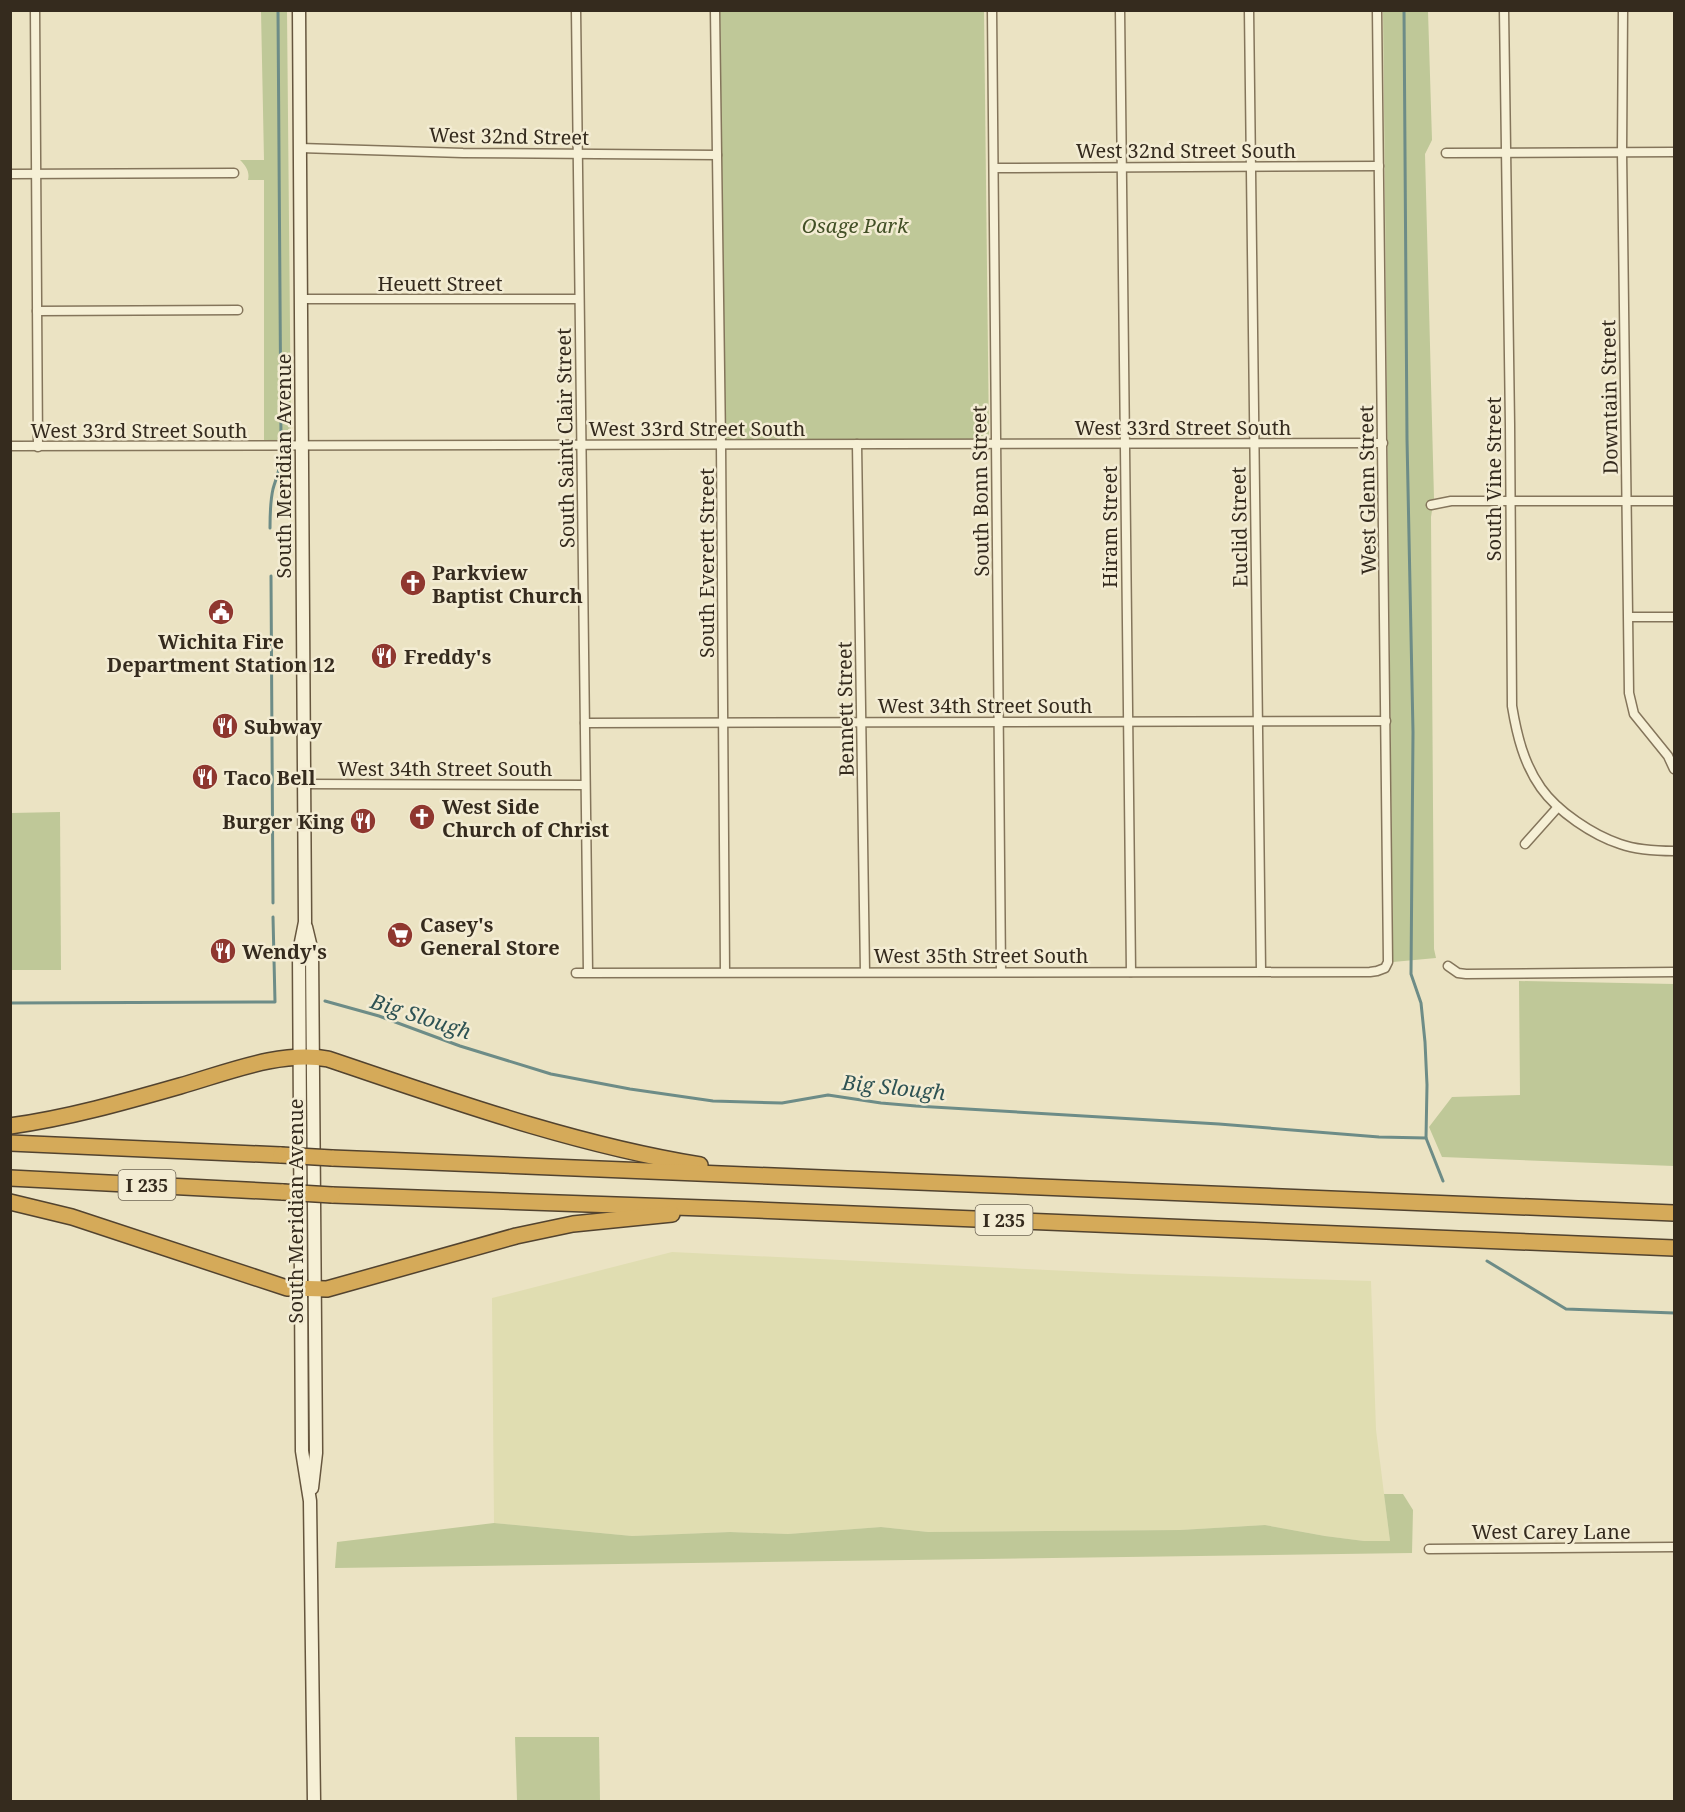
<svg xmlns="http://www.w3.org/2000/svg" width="1685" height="1812" font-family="'Noto Serif',serif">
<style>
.farmland{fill:#e0ddb1}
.green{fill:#bfc898}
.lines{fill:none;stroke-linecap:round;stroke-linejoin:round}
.stream{stroke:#6d8c87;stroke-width:3}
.street-casing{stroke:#84755b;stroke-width:11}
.secondary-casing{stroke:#66563e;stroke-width:15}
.highway-casing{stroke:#52432f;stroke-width:18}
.street{stroke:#f6f0d6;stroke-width:8}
.secondary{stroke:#f6f0d6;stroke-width:12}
.highway{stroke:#d5aa59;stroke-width:15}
.highway-bridge-casing{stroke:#52432f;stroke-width:18;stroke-linecap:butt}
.highway-bridge{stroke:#d5aa59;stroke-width:15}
.labels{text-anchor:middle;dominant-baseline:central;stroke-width:5;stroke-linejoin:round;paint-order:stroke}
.shield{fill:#f3ecd3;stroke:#6e6554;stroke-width:1.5}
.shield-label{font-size:18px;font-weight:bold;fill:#352b1e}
.street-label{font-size:20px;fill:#352b1e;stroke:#f3ecd3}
.park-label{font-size:20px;font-style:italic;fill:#425026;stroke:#f3ecd3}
.poi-label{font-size:20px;font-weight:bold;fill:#352b1e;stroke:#f3ecd3;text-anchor:start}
.water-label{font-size:21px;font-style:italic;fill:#2f5354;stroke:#f3ecd3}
</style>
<rect width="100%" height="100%" fill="#ebe3c3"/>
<polygon class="farmland" points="672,1252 1132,1274 1371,1281 1376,1430 1390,1541 1364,1541 1325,1536 1265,1525 1180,1530 928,1532 881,1527 788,1534 730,1532 632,1536 494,1523 492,1298"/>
<g class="green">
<path d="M261,11H287L291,433C287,444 274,441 264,441V180H248C250,172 246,166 240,160H264Z"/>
<polygon points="720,11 984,11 989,439 724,440"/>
<polygon points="1383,11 1428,11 1432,140 1425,154 1434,498 1431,517 1434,949 1436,958 1393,962"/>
<polygon points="60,812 61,970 11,970 11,813"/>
<polygon points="1519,981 1674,984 1674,1166 1442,1157 1429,1127 1452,1097 1520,1095"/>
<polygon points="1384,1494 1403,1494 1413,1510 1412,1553 335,1568 337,1542 494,1523 632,1536 730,1532 788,1534 881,1527 928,1532 1180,1530 1265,1525 1325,1536 1364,1541 1390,1541"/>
<polygon points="515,1737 599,1737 600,1801 517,1801"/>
</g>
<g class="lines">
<g class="stream">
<polyline points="278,10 281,439"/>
<polyline points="1404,10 1407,439 1413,732 1411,974 1421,1003 1425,1042 1427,1085 1426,1138"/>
<path d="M270,528C270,514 270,502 273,489C276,478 280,471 280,460"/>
<polyline points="271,576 273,903"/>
<polyline points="325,1001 379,1016 460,1046 551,1074 630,1089 713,1101 782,1103 828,1095 881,1103 916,1106 1219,1124 1379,1137 1426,1138 1443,1181"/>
<polyline points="10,1003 275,1002 273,917"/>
<polyline points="1487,1261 1566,1309 1674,1313"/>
</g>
<g class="street-casing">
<g id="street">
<polyline points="35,10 38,447"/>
<polyline points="576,10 588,972"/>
<polyline points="715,10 721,444 725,972"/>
<polyline points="992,10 1001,972"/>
<polyline points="1120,10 1131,972"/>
<polyline points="1249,10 1261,971"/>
<path d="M1504,10L1510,425L1512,706C1517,736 1524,764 1541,788C1558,812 1593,835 1620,844C1637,850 1656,851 1674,851"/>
<polyline points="1623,10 1622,152 1629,693 1634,714 1668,756 1674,769"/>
<polyline points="300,148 463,153 717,155"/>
<polyline points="1446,153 1674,152"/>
<polyline points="994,168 1379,166"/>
<polyline points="10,174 234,173"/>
<polyline points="301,299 579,299"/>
<polyline points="37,311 238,310"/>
<polyline points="857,444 865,972"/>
<polyline points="10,446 1383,443"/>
<polyline points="1431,505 1451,501 1674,501"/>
<polyline points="1629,617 1674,617"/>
<polyline points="585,723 1386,721"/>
<polyline points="305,784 585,785"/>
<polyline points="1525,844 1558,807"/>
<polyline points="1448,966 1458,973 1466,974 1674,972"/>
<polyline points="576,973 1370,972 1377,971 1385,968 1388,962 1377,10"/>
<polyline points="1429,1549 1674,1547"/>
</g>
</g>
<g class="secondary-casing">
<g id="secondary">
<polyline points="299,10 305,922 299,952 302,1451 310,1501 314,1802"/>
<polyline points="306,927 312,952 316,1453 312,1488"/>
</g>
</g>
<g class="highway-casing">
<g id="highway">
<path d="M10,1126C68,1118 124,1102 180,1086C226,1073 281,1050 328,1059C450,1100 572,1144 700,1165"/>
<polyline points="10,1143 281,1155"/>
<polyline points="332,1158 1674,1213"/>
<polyline points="10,1178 283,1192"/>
<polyline points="332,1195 732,1209 1674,1248"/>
<polyline points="10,1202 72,1217 287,1288 327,1289 516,1236 573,1224 672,1214"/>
</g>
</g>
<use href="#street" class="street"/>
<use href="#secondary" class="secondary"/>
<use href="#highway" class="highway"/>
<g class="highway-bridge-casing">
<g id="highway-bridge">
<polyline points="281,1155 332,1158"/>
<polyline points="283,1192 332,1195"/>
</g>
</g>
<use href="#highway-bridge" class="highway-bridge"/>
</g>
<defs>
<g id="church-disc" transform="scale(1.35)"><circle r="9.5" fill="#8f372f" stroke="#f3ecd3"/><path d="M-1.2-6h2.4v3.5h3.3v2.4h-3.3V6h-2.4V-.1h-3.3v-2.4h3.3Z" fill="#fff"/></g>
<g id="civic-disc" transform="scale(1.35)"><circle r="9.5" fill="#8f372f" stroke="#f3ecd3"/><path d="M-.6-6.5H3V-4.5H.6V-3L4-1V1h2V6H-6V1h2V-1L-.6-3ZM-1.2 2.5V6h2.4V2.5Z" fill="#fff"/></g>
<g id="restaurant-disc" transform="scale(1.35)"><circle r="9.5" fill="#8f372f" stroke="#f3ecd3"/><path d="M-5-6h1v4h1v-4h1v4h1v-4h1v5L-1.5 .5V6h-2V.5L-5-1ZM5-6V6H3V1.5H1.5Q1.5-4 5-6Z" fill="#fff"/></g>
<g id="supermarket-disc" transform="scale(1.35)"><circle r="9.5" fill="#8f372f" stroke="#f3ecd3"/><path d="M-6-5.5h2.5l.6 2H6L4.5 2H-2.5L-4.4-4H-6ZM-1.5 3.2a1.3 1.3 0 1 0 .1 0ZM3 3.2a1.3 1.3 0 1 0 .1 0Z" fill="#fff"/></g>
</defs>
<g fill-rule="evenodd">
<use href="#church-disc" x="413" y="583"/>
<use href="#civic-disc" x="221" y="612"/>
<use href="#restaurant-disc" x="384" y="656"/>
<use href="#restaurant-disc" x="225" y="726"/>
<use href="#restaurant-disc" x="205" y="777"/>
<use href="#church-disc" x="422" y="817"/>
<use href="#restaurant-disc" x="363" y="821"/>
<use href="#supermarket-disc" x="400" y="935"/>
<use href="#restaurant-disc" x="223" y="951"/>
</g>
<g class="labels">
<g class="shield">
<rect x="118.5" y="1170" width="57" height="30" rx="4.5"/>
<rect x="975.5" y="1205" width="57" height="30" rx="4.5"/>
</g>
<g class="shield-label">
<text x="147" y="1185">I 235</text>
<text x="1004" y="1220">I 235</text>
</g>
<g class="street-label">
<text transform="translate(509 136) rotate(1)">West 32nd Street</text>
<text x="1186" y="150">West 32nd Street South</text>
<text x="440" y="283">Heuett Street</text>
<text transform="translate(1609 397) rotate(-91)">Downtain Street</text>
<text x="1183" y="427">West 33rd Street South</text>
<text x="697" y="428">West 33rd Street South</text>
<text x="139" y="430">West 33rd Street South</text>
<text transform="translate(565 438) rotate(-91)">South Saint Clair Street</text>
<text transform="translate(283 466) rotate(-90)">South Meridian Avenue</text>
<text transform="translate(1493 479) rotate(-90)">South Vine Street</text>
<text transform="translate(1367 490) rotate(-91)">West Glenn Street</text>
<text transform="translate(980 491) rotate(-91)">South Bonn Street</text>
<text transform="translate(1109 527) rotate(-90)">Hiram Street</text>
<text transform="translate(1239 527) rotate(-91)">Euclid Street</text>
<text transform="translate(706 563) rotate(-90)">South Everett Street</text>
<text x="985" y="705">West 34th Street South</text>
<text transform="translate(845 709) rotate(-91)">Bennett Street</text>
<text x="445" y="768">West 34th Street South</text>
<text x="981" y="955">West 35th Street South</text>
<text transform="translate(295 1211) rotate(-90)">South Meridian Avenue</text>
<text x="1551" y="1531">West Carey Lane</text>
</g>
<g class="park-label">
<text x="855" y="225">Osage Park</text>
</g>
<g class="poi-label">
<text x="432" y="572">Parkview<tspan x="432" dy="23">Baptist Church</tspan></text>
<text x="221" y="641" text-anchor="middle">Wichita Fire<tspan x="221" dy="23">Department Station 12</tspan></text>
<text x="404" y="656">Freddy's</text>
<text x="244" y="726">Subway</text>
<text x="224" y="777">Taco Bell</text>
<text x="442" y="806">West Side<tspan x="442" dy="23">Church of Christ</tspan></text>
<text x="344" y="821" text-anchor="end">Burger King</text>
<text x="420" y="924">Casey's<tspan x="420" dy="23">General Store</tspan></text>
<text x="242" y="951">Wendy's</text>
</g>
<g class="water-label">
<text transform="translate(421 1016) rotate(18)">Big Slough</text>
<text transform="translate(894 1087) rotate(6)">Big Slough</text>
</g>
</g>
<rect width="1685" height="1812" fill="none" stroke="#352b1e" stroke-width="24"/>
</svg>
